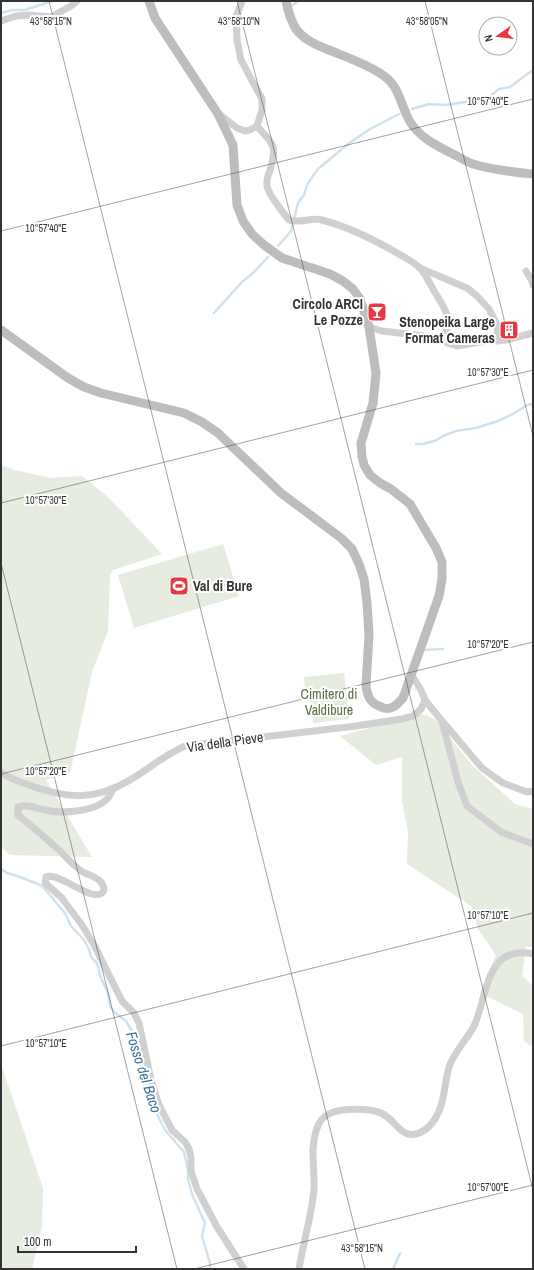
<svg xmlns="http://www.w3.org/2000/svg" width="534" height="1270" font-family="'Archivo Narrow',sans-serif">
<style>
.green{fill:#e6ecdf}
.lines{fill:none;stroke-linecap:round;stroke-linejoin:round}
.stream{stroke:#cfe2ee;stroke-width:2.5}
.street{stroke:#d0d0d0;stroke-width:7}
.secondary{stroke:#bdbdbd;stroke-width:9}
.ticks{fill:none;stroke:#333;stroke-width:1;stroke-opacity:0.45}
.labels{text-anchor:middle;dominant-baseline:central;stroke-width:4;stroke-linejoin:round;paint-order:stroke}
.poi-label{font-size:14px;font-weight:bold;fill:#333;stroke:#fff;text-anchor:end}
.park-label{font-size:14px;fill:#56703f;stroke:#fff}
.street-label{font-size:14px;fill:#333;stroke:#fff}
.water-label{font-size:15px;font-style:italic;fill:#3f7597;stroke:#fff}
.ticks-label{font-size:10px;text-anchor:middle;fill:#333;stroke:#fff;stroke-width:4;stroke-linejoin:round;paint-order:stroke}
</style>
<rect width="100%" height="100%" fill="#fff"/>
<g class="green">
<polygon points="1,465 15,470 51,478 82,476 109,498 162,554 113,570 110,575 108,631 92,672 70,773 46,780 92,857 10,855 1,847"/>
<polygon points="223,544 239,596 134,628 118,575"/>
<polygon points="344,673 349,719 313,723 309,690 305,690 304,677"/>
<polygon points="422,714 435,719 473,766 515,804 533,809 533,947 526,947 522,976 533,986 533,1047 524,1041 523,1014 480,993 496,955 478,929 471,906 407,864 408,833 402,801 402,757 376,765 340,736"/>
<polygon points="1,1064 43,1188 42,1226 32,1269 1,1269"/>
</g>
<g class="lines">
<g class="stream">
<polyline points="291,6 299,1"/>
<polyline points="1,13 13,10 25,10 52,1"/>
<polyline points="412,109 429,104 446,105 478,100 489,97 499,89 510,87 530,72 533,71"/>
<polyline points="278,246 291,231 298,203 304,195 307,185 317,170 348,144 370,129 399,114"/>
<polyline points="214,313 242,282 253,273 268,257"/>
<polyline points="416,444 423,444 437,440 443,436 456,431 476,428 498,421 513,414 527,405 533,404"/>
<polyline points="424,650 443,649"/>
<polyline points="1,869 7,873 17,876 38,884 44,888 65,913 71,926 84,940 89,949 91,957 96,962 99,969 100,976 108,993 110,1006 114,1012 126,1021 133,1033 141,1069 155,1110 165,1130 184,1152 188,1171 188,1179 192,1194 205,1223 202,1236 210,1263 210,1269"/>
<polyline points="393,1269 400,1253"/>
</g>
<g class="street">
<polyline points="1,21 16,16 29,15 51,17 71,6 77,1"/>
<polyline points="219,114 237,128 245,131 250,130 257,126 262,110 262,99 241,60 237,40 236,17 242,1"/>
<path d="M257,126C273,145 278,144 270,170C268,175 266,180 267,186C269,196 283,212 289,220C299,224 311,217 322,220C349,227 373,239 397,253C404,257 414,262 420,268C427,276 433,290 439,299C447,311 453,325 442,338L382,331L369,327"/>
<polyline points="420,268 467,288 477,296 489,309 497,325 498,341"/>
<polyline points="526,271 532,281 533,285"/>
<polyline points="442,338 447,343 457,346 480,342 506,340 533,333"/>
<polyline points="411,674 421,690 425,700 442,721 458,782 467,806 501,832 533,844"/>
<polyline points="443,722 482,768 503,783 527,792 533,791"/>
<path d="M1,773C10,778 20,782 29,785C67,799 95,801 130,780C149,769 164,755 185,746L356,726L402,719L413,716L421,709L425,700"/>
<path d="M113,790C111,792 110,796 108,798C96,812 62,814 45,810C37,809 26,803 18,807V815C22,819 26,821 30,825C40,833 50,842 60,851C66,857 73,865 80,870C86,875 96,876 101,882C103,885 106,890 102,893C91,902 58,871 46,877L45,883L61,897L82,925L93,943L122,1001L134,1013L139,1023L151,1080L159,1105L172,1130L185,1142L189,1149L191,1157V1171L197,1189L217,1227L244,1269"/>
<path d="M299,1269C303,1242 312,1216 314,1189C315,1170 310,1150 316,1131C318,1124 323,1116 331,1113C342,1108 370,1108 381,1113C390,1117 395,1125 402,1131C414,1140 428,1130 435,1119C445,1103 444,1085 449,1067C453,1054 467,1039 474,1026C488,996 485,944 533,954"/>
</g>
<g class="secondary">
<path d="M286,1C288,11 291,21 296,29C304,40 317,45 329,50C346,57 370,65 384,76C399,86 401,105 409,120C419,138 439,147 457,156C462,159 467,162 473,164C492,170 513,172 533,174"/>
<path d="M1,330L68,378L84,387L101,393L184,413L202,422L218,433L281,493L341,538L352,549L359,564L364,579L367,603L369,635L366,685C367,696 370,703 381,707C385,709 389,709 393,707C397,705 400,701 403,698L439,596L442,579V562L436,548L410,504L391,489L380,483L370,475L364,465L362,457L361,443L373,403L376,373L369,327L360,299L353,289L343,281L330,274L282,258L264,245L252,234L243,221L237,205L233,145L218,114L155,18L149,1"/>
</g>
</g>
<path class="ticks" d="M49,1L365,1269M237,1L533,1190M425,1L533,436M1,231L533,99M1,503L533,370M1,563L177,1269M1,774L533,642M1,1046L533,913M194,1269L533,1185"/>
<defs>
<g id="bar-square" transform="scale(1)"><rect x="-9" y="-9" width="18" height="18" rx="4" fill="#e63946" stroke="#fff"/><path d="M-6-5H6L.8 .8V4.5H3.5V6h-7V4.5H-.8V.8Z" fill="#fff"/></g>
<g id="building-square" transform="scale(1)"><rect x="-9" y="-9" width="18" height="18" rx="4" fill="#e63946" stroke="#fff"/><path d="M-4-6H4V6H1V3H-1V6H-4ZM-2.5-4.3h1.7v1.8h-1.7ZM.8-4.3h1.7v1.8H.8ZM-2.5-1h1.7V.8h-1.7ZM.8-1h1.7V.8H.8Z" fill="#fff"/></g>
<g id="stadium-square" transform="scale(1)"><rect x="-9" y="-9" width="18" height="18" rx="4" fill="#e63946" stroke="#fff"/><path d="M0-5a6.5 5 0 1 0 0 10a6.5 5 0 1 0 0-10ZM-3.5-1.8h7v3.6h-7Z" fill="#fff"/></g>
</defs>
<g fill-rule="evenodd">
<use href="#bar-square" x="377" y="312"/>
<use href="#building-square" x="509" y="330"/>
<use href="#stadium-square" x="179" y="586"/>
</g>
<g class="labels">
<g class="poi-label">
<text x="363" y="304">Circolo ARCI<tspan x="363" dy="16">Le Pozze</tspan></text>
<text x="495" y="322">Stenopeika Large<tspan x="495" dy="16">Format Cameras</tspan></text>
<text x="193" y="586" text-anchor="start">Val di Bure</text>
</g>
<g class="park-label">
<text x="329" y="694">Cimitero di<tspan x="329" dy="16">Valdibure</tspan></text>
</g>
<g class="street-label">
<text transform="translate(225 742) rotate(-8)">Via della Pieve</text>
</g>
<g class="water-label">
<text transform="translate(144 1072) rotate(72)">Fosso del Baco</text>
</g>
</g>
<g class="ticks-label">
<text x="239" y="25">43°58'10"N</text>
<text x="51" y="25">43°58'15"N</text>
<text x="427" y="25">43°58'05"N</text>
<text x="488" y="105">10°57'40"E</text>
<text x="46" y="232">10°57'40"E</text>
<text x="488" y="376">10°57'30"E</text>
<text x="46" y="504">10°57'30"E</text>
<text x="488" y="648">10°57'20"E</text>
<text x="46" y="775">10°57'20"E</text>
<text x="488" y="919">10°57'10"E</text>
<text x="46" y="1047">10°57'10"E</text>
<text x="488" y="1191">10°57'00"E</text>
<text x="362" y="1252">43°58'15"N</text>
</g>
<rect width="534" height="1270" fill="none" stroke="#333333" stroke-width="4"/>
<g transform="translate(498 36) rotate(256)"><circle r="19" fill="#ffffff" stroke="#adadad"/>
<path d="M0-3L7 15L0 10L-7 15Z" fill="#e63946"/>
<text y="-6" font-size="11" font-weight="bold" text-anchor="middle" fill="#333333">N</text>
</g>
<path d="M18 1246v6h118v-6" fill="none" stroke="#333333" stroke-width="2"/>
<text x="24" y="1246" font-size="12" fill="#333333" stroke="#ffffff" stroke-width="3" paint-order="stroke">100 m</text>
</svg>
